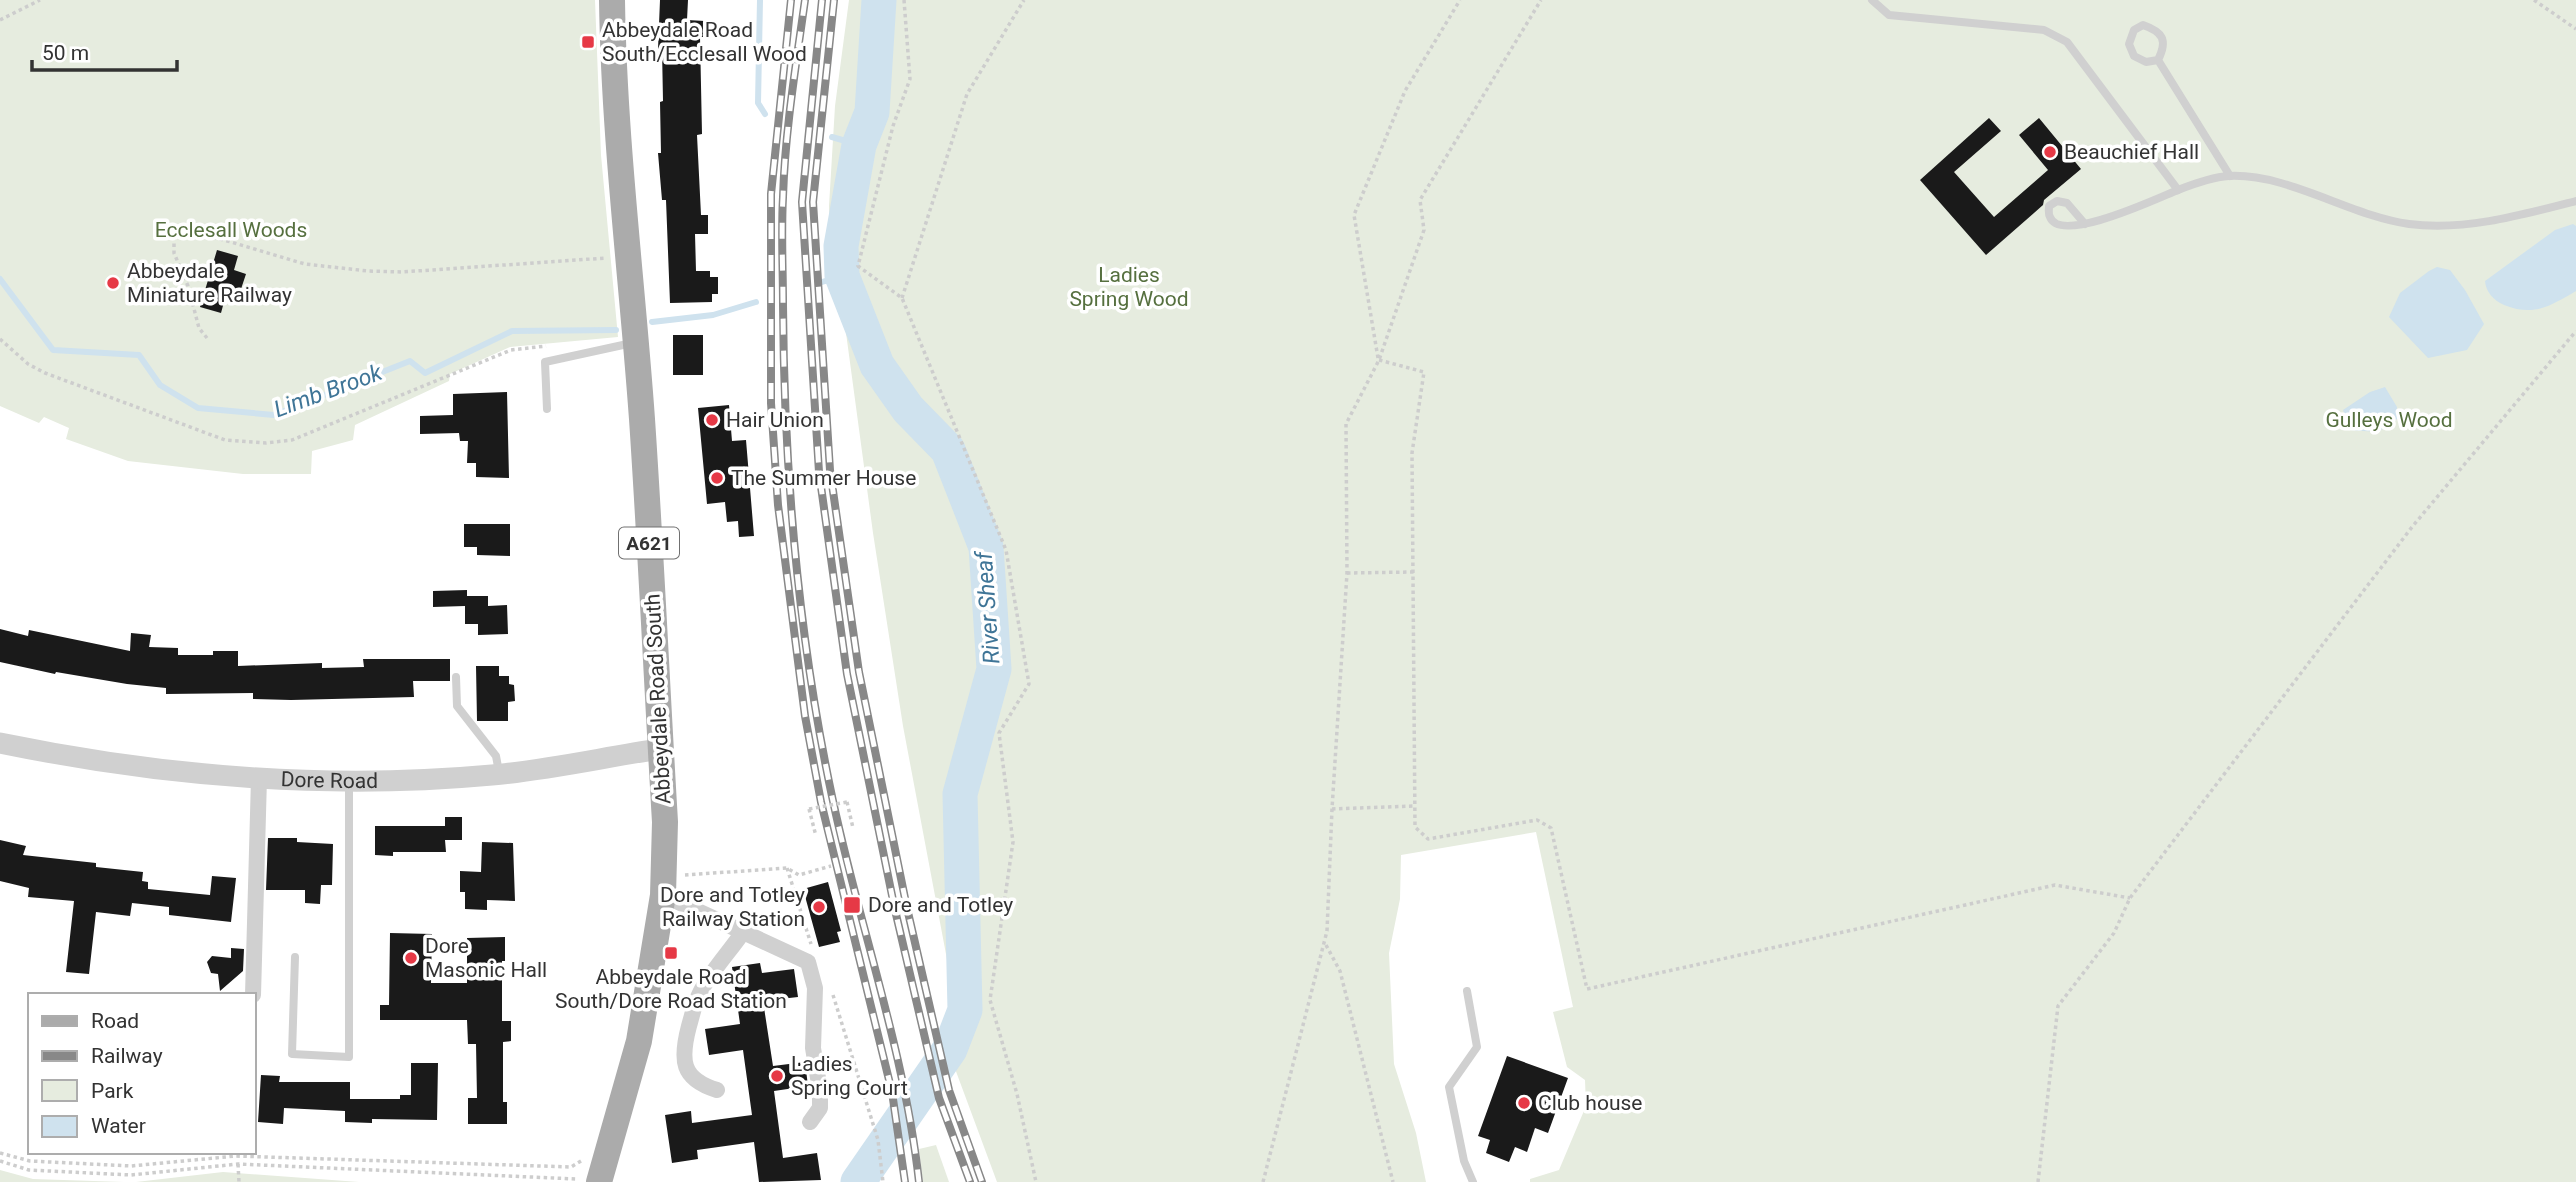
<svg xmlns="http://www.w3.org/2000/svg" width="2576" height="1182" font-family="Roboto,sans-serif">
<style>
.green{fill:#e6ecdf}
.water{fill:#cfe2ee}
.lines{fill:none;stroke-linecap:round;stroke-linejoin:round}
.stream{stroke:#cfe2ee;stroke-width:6}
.river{stroke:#cfe2ee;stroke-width:35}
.building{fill:#1a1a1a}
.path{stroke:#cdcdcd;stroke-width:3.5;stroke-dasharray:3.5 3.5;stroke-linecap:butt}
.service{stroke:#d0d0d0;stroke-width:8}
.minor{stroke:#d0d0d0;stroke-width:16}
.tertiary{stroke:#d0d0d0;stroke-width:21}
.primary{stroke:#ababab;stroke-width:26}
.rail-casing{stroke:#888;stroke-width:8}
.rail{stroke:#fff;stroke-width:5;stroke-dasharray:16;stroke-linecap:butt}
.path-bridge{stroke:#cdcdcd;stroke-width:3.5;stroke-dasharray:3.5 3.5;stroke-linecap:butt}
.poi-dot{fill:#e63946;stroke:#fff;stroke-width:2.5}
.labels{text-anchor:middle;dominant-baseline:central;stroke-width:7;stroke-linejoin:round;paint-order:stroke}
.shield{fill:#fff;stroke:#707070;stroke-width:2}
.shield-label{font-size:19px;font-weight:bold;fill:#333}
.poi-label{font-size:21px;fill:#333;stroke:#fff;text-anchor:start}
.park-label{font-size:21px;fill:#56703f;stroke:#fff}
.street-label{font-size:21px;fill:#333;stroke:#fff}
.water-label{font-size:23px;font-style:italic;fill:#3f7597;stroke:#fff}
</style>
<rect width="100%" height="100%" fill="#fff"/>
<g class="green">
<polygon points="0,0 595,0 601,155 618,337 510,347 450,374 449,381 355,425 353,440 312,451 311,474 243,474 128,461 66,439 69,428 44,417 39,423 0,406"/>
<polygon points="849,0 2576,0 2576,1182 1530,1182 1530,1179 1559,1170 1586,1106 1585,1080 1567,1067 1553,1012 1573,1007 1536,832 1401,855 1400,899 1389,953 1394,1064 1416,1133 1426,1182 997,1182 954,1066 952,986 903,726 873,533 844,318 831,279 829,206 835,106"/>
<polygon points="936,1145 949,1182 923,1182 919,1149"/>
<polygon points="0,1170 33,1179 124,1182 0,1182"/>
<polygon points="223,1172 359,1182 136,1182"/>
</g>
<g class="water">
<path d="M2573,224L2576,226V291C2550,306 2534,317 2504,305C2493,300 2486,292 2485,281L2555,230Z"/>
<polygon points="2437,267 2450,270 2465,290 2484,324 2467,350 2428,358 2389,317 2400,293 2429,271"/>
<polygon points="2385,387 2397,407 2397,419 2378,432 2350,430 2343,410 2370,392"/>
</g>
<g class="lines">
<g class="stream">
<polyline points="760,0 758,103 765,114"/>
<polyline points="832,137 859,145"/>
<polyline points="0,279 53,350 139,355 160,385 198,408 274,415 410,361 425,373 512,331 616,330"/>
<polyline points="822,282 842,276"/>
<polyline points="652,322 713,315 756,302"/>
</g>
<polyline class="river" points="858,1182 950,1049 965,1010 960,794 994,669 986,547 948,450 908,409 877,365 842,276 841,246 859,145 872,112 879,0"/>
</g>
<g class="building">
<polygon points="660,0 688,0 687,20 705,21 704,37 700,37 702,134 697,135 701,215 708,215 708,234 695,234 696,271 710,271 710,277 718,277 718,294 712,294 712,302 670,303 666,200 662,200 658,153 661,153 660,102 663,101 662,49 658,49"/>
<polygon points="1989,118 2001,131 1954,172 1994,217 2048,170 2019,135 2039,118 2081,169 2044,200 2043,205 1986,255 1920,180"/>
<polygon points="217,250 238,256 234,270 246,274 239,295 227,291 221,313 200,307"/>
<rect x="673" y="335" width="30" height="40"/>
<polygon points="507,392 509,478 476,477 476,463 467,463 468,441 460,441 459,433 420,434 420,416 453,415 453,394"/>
<polygon points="729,405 732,441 746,440 754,536 739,537 738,521 727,522 725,502 707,504 698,408"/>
<polygon points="464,524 510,524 510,556 477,555 477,547 464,547"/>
<polygon points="467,590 467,596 488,596 488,606 507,605 508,634 478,635 478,624 465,624 465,606 433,607 433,591"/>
<polygon points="0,629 28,636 29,630 130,651 131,633 151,635 149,647 178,648 178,655 213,655 213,651 238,651 238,666 322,663 322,668 364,667 363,659 450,659 450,681 413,681 414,697 291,700 253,699 253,693 166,694 166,688 127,684 56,672 55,674 0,662"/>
<polygon points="476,666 499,666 499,676 509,676 509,684 514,685 515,701 508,702 508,721 477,721"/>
<polygon points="445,817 462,817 462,840 445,840 446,852 393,852 393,856 375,855 375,826 445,826"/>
<polygon points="268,838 297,838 297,842 333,844 332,885 321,885 320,904 305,903 305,890 266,890"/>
<polygon points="0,840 26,846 23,855 96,863 96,867 143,872 142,881 148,882 148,889 210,895 212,876 236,878 231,922 169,915 169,907 132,903 130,916 96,912 89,974 66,972 74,901 28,897 29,888 0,881"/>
<polygon points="482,842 513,843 515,901 487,900 487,910 465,909 465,892 460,892 460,871 481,872"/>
<polygon points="828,882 841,931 837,932 840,942 819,947 803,889"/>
<polygon points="390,933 432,934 431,983 467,983 467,938 505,937 505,961 502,961 502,1021 511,1021 511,1041 503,1042 503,1102 507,1102 507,1124 468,1124 468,1098 477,1098 476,1044 468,1044 467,1020 380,1020 380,1005 389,1005"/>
<polygon points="231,948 244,949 243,971 220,991 218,974 211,973 207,962 212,956 231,958"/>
<polygon points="760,963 762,973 794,969 798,997 763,1001 773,1066 805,1062 808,1086 774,1091 783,1158 817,1153 821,1180 759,1182 754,1142 697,1150 698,1159 672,1163 665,1115 691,1111 692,1123 752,1115 743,1050 709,1055 705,1029 740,1024 732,967"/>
<polygon points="1507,1056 1568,1078 1548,1133 1535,1128 1527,1152 1515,1147 1509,1162 1486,1153 1490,1140 1478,1136"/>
<polygon points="411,1063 438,1063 437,1120 372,1119 372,1123 345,1122 345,1111 284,1108 283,1124 258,1122 261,1075 280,1076 279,1082 350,1082 350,1099 400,1099 400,1095 411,1095"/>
</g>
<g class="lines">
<g class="path">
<polyline points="904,0 910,79 893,126 858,266 902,298 1006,550 1029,684 999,733 1013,842 990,1000 1017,1094 1036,1182"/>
<polyline points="2534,0 2576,29"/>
<polyline points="0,20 40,0"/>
<polyline points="902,298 967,94 1024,0"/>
<polyline points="207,338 199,328 188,286 174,253 174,237 180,227 305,264 368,271 402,272 606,258"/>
<polyline points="0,339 28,364 45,373 225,440 266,443 292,440 511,350 546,346"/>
<polyline points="1378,358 1354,215 1405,91 1460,0"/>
<polyline points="1379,360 1424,372 1412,453 1415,827 1428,839 1537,820 1551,828 1587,989 2055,885 2130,898"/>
<polyline points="1347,573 1414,572"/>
<polyline points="847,802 853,828"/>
<polyline points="809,809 816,836"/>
<polyline points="1332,809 1414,806"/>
<polyline points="787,868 811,944"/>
<polyline points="685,875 787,868 799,875 831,866"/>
<polyline points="1326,945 1340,971 1393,1182"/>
<polyline points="833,995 878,1140 883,1182"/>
<polyline points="0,1153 30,1161 131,1166 236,1156 571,1167 581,1161"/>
<polyline points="0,1161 29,1170 131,1175 238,1164 576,1179"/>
<polyline points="238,1164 239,1182"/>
<polyline points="1263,1182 1327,931 1332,809 1347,573 1346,424 1379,360 1424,230 1420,200 1541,0"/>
<polyline points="2038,1182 2058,1006 2114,933 2130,898 2412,527 2576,331"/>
</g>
<g class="service">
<polyline points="1872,0 1889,15 2044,30 2067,42 2178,190"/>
<path d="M2158,60C2168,40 2163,32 2143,25L2134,30L2129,44L2134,56L2146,62L2158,60L2230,176"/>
<path d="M2085,224L2067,203L2057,201L2049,206C2049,210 2048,214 2050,217C2060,245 2160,197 2178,190C2193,184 2213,177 2229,176C2288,173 2350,216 2409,224C2465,231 2522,215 2576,201"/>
<polyline points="547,409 545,362 632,343"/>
<polyline points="456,677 457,706 496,756 499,772"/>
<polyline points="295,957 292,1054 349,1057 349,783"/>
<polyline points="1467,991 1477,1047 1449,1087 1464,1161 1473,1182"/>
</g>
<g class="minor">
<polyline points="663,895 808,962 815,988 813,1048 820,1090 820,1108 810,1122"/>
<polyline points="253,995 259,778"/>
<path d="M717,1090C681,1079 680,1060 689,1026C692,1016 694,1005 699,995C707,976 731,950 743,932"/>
</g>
<path class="tertiary" id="s1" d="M0,743C160,776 329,790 492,775C549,770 605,757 660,749"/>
<path class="primary" d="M599,1182L639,1041L663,895L665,822C657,688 651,553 642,419C632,279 614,140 612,0"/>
<g class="rail-casing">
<g id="rail">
<polyline points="791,0 771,194 771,403 778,505 805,716 821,802 892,1092 905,1182"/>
<path d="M805,0C796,65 785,131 783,197C781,233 783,269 783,305C784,471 798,638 833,801C860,928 905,1053 919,1182"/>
<polyline points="822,0 802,202 819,472 847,674 895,910 939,1098 970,1182"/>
<polyline points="834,0 813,202 830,470 859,672 907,908 949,1090 982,1182"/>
</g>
</g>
<use href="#rail" class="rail"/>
<polyline class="path-bridge" points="809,809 847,802"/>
</g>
<g class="poi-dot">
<rect x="581" y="35" width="14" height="14" rx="3.5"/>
<circle cx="2050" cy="152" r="7"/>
<circle cx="113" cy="283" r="7"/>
<circle cx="712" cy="420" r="7"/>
<circle cx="717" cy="478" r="7"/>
<rect x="843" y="896" width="18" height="18" rx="3.5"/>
<circle cx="819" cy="907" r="7"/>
<rect x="664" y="946" width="14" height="14" rx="3.5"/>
<circle cx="411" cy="958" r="7"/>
<circle cx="777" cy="1076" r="7"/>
<circle cx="1524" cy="1103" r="7"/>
</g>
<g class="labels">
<rect class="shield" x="619" y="527.5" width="60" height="31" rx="5"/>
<g class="shield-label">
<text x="649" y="543">A621</text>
</g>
<g class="poi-label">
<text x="602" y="30">Abbeydale Road<tspan x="602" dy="24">South/Ecclesall Wood</tspan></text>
<text x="2064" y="152">Beauchief Hall</text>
<text x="127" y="271">Abbeydale<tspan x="127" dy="24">Miniature Railway</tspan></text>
<text x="726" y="420">Hair Union</text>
<text x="731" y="478">The Summer House</text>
<text x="805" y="895" text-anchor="end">Dore and Totley<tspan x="805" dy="24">Railway Station</tspan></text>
<text x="868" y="905">Dore and Totley</text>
<text x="425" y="946">Dore<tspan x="425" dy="24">Masonic Hall</tspan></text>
<text x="671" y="977" text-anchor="middle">Abbeydale Road<tspan x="671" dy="24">South/Dore Road Station</tspan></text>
<text x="791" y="1064">Ladies<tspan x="791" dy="24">Spring Court</tspan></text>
<text x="1538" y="1103">Club house</text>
</g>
<g class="park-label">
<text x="231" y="230">Ecclesall Woods</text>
<text x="1129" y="275">Ladies<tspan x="1129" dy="24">Spring Wood</tspan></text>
<text x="2389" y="420">Gulleys Wood</text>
</g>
<g class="street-label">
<text transform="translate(658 699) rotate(-93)">Abbeydale Road South</text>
<text stroke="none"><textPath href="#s1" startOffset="332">Dore Road</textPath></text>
</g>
<g class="water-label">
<text transform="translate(328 391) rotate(-20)">Limb Brook</text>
<text transform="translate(988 608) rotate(-94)">River Sheaf</text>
</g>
</g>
<rect x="28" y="993" width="228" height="161" fill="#ffffff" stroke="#adadad" stroke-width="2"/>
<rect x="42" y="1016" width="35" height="10" fill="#ababab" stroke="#adadad" stroke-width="2"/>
<text x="91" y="1028" font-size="21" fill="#333333">Road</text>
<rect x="42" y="1051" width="35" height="10" fill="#888888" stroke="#adadad" stroke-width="2"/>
<text x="91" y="1063" font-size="21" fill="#333333">Railway</text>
<rect x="42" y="1080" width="35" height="21" fill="#e6ecdf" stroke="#adadad" stroke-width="2"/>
<text x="91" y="1098" font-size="21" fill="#333333">Park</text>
<rect x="42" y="1116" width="35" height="21" fill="#cfe2ee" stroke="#adadad" stroke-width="2"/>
<text x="91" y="1133" font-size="21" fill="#333333">Water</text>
<path d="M32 60v10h145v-10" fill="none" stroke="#333333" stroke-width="3.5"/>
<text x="42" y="60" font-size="21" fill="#333333" stroke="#ffffff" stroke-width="5" paint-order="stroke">50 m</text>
</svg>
